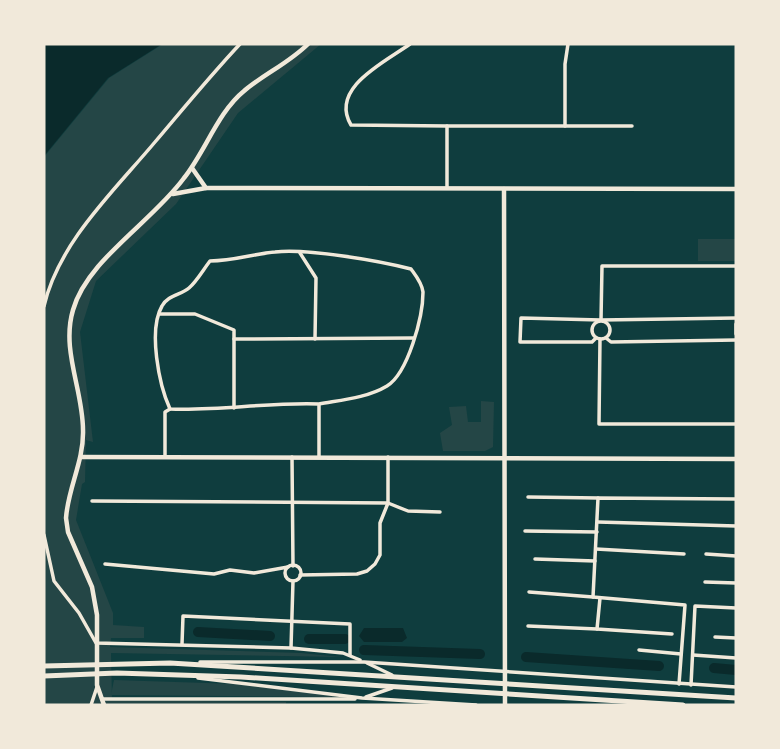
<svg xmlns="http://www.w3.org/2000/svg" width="780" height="749" font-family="Barlow,sans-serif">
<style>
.green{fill:#244646}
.water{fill:#0a2a2b}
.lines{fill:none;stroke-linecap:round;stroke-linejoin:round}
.river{stroke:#0a2a2b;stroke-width:10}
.minor{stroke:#f1e9da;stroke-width:3.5}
.tertiary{stroke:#f1e9da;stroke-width:4.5}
.secondary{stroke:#f1e9da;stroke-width:5}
</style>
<rect width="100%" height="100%" fill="#0f3d3e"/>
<g class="green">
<polygon points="163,44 321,44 238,113 176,204 96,281 80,332 93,442 86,440 85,482 82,484 76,520 113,613 113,625 144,627 144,638 111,638 110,647 301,653 341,657 111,653 112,700 286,702 286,705 44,705 44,157 109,78"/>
<rect x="698" y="239" width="38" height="22"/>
<polygon points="481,401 494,402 493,447 485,451 443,451 440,433 452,425 449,407 466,406 468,422 481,422"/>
<polygon points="114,680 237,684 340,697 111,695"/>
</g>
<g class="water">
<polygon points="44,44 162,44 108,78 44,156"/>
<polygon points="364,628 403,628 407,638 402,642 364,642 359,636"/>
</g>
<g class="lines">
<g class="river">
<polyline points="198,632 270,636"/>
<polyline points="309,639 345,639"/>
<polyline points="364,650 480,654"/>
<polyline points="526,657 659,666"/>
<polyline points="714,668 736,670"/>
</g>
<g class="minor">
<path d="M410,44C385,62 329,88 351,125L447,126"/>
<polyline points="565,126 632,126"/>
<polyline points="447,188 447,126 565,126 565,64 568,44"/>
<polyline points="300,253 316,278 315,339"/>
<path d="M44,306C59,242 114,191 155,142C183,109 210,76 240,44"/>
<polyline points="160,314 195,314 234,330 234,408"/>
<polyline points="601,320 602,266 736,266"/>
<circle cx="601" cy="330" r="9"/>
<polyline points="736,324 736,334"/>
<polyline points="596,338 592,342 520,342 521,318 601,320 736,318"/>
<polyline points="606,338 611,342 736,340"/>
<polyline points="234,339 414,338"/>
<polyline points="600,339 599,424 736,424"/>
<polyline points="165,456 165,412 170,409"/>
<polyline points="292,457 293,566"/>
<path d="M319,457V404C341,400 367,398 387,386C408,373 423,317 423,292C422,283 416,276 411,269C380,261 306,248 275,252C252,254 234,261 210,261C203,270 197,281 189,288C181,295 168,295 162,306C148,330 159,385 170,409C220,411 269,402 319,404"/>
<polyline points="528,497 598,498"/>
<polyline points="92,501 388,503 408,511 440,512"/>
<polyline points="598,522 736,526"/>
<polyline points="525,531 597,532"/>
<polyline points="44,535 54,581 79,613 96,643 291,648 343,653 360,660"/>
<polyline points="596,549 684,554"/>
<polyline points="706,554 736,556"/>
<polyline points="535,559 595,561"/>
<polyline points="105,564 214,574 230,570 254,573 288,567"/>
<circle cx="293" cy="573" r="8"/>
<polyline points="300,575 357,574 367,571 375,564 380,555 380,523 388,503 388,457"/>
<polyline points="705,582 736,583"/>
<polyline points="529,592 593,597"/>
<polyline points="600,598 597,629 672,634"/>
<polyline points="528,626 597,629"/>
<polyline points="715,637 736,638"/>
<polyline points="182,644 183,616 350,624 350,655"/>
<polyline points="291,648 293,581"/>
<polyline points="639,650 681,654"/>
<polyline points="693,655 736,658"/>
<polyline points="200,662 364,662 736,687"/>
<polyline points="367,663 392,675"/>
<polyline points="198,678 362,698 476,705"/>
<polyline points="679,684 685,605 593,597 598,498 736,499"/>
<polyline points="691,685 695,606 736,608"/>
<polyline points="366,697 392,688"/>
<polyline points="102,699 355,699"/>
<polyline points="91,705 97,687"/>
</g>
<g class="tertiary">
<polyline points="192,168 206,188 736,189"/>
<polyline points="504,189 505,705"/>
<polyline points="173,194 206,188"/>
<polyline points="81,457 736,459"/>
<path d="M104,705L97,685V615L92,587L68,532L66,518C68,488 84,461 83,430C83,390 61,350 73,310C87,260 152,222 184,178C205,152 218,112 244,91C264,74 289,63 308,44"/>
</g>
<g class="secondary">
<polyline points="44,666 170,663 736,698"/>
<polyline points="44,676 117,673 241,677 683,705"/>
</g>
</g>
<rect width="780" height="749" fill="none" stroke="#f1e9da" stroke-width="91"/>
</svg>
